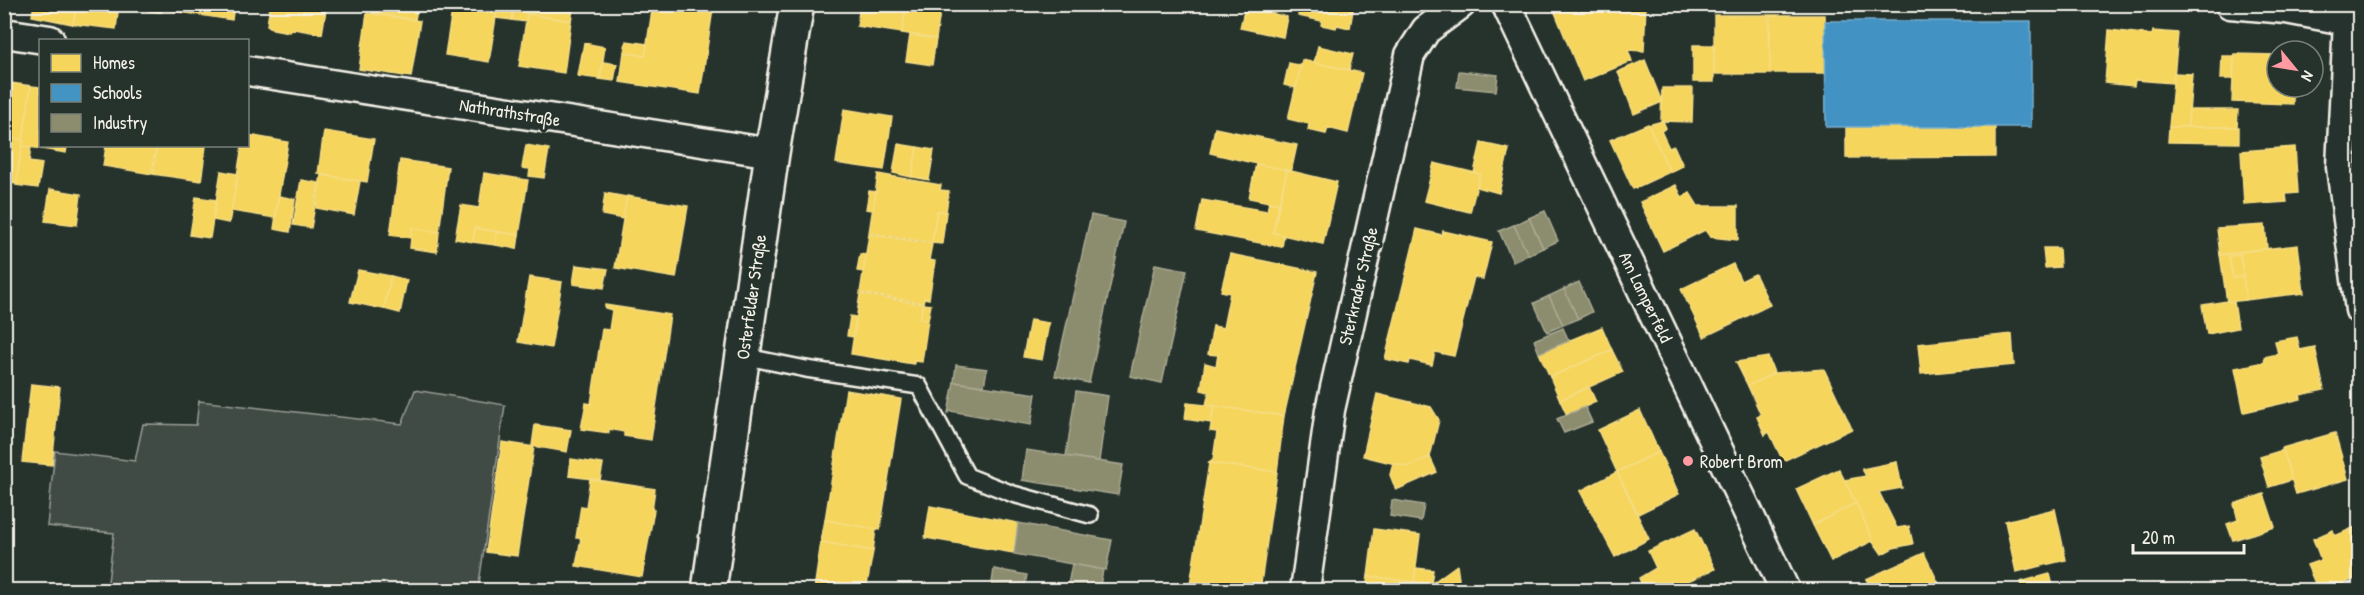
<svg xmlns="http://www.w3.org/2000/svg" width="2364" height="595" font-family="'Patrick Hand',sans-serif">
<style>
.green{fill:#414b45;stroke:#9a9e96;stroke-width:1.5}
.homes{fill:#f6d55c;stroke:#f5dd86;stroke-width:1.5}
.schools{fill:#4393c3;stroke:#78afce;stroke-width:1.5}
.industry{fill:#8c8c6e;stroke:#abaa93;stroke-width:1.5}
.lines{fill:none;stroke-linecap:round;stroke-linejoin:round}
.lane-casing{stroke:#f4f1e8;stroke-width:20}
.street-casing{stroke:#f4f1e8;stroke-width:33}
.secondary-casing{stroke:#f4f1e8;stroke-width:38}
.lane{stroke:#26332d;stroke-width:15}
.street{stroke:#26332d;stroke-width:28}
.secondary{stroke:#26332d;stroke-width:33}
.poi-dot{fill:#ff9aa2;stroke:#26332d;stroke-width:2}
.labels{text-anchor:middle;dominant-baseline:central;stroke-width:6;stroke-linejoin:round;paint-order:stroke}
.street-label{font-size:18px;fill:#f4f1e8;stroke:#26332d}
.poi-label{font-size:18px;fill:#f4f1e8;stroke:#26332d;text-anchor:start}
</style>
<rect width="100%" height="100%" fill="#26332d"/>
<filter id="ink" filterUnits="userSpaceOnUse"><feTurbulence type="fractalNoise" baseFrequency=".0167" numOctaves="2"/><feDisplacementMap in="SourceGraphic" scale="12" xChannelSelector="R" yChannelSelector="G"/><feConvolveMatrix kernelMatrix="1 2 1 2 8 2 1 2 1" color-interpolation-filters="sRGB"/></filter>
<g filter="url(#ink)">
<polygon class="green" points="415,390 505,405 478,590 107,590 114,533 47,526 55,451 135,461 143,424 196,425 199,401 402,424"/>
<g class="homes">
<polygon points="34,4 77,4 73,24 32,16"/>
<polygon points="77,4 119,4 116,29 73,24"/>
<polygon points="142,4 188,4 186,13 164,9 161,12 149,11"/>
<polygon points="188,4 234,4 232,20 186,13"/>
<polygon points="268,4 327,4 322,34 294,29 289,32 273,29 267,25 270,6"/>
<polygon points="374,4 418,4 415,20 372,13"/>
<polygon points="453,4 498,4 489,62 445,55"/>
<polygon points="498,4 515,4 512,20 496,18"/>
<polygon points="515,4 532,4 530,15 527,14 526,22 512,20"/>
<polygon points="532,4 574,4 571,21 530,15"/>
<polygon points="653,4 687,4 713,9 700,94 620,82 624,52 645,56"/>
<polygon points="860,4 907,4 902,33 857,26"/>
<polygon points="1300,4 1354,4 1350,28 1337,25 1336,28 1321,25 1322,21 1298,16"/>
<polygon points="1558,4 1646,4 1644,51 1628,50 1632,61 1583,81 1554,10"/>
<polygon points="906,7 940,12 936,39 902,33"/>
<polygon points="1245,7 1287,17 1283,37 1240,28"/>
<polygon points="367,13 420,21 411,77 359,69"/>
<polygon points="527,14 571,21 564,73 519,66"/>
<polygon points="1714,15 1769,15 1770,74 1714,74"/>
<polygon points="1770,15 1825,15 1826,73 1770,73"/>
<polygon points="2109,30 2152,35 2153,31 2178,33 2173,89 2173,83 2135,80 2134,86 2105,83"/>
<polygon points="910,35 936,39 932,65 906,61"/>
<polygon points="626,41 647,44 645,56 624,52"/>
<polygon points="584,43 605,47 600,79 578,76"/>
<rect x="1693" y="45" width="21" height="37"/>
<polygon points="1318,46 1353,54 1349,70 1314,63"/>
<polygon points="2234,54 2277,55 2277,87 2293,87 2293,104 2232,102"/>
<polygon points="2222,56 2234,56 2233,79 2221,79"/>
<polygon points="1302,60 1362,73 1348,133 1328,128 1326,134 1308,130 1309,124 1288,119"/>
<polygon points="1645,60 1662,102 1634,114 1618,72"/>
<polygon points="603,62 617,64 614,81 600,79"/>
<polygon points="1289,63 1301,66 1296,88 1284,85"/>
<polygon points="2174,73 2192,74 2188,127 2169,127"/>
<polygon points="4,82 31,86 23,140 4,137"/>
<polygon points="31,86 40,87 40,146 67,146 66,153 22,146"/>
<polygon points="1662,88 1693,88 1692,122 1661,121"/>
<polygon points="844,109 892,117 884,170 836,163"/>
<polygon points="2189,110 2238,110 2237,127 2188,127"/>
<polygon points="1663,121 1666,128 1661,131 1669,148 1674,146 1683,166 1670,172 1648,125"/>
<polygon points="1648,124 1670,172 1633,189 1610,140"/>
<polygon points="1846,127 1995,127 1995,157 1846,158"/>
<polygon points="2169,127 2239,127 2239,143 2168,142"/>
<polygon points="1215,128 1297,145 1291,172 1210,153"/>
<polygon points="324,131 374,139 367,182 318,174"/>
<polygon points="248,135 288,142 275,218 231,211 242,146 248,146"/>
<polygon points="4,137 23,140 16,184 4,182"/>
<polygon points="1481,143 1509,149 1499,193 1477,187 1480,174 1474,173"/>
<polygon points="898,144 917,147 912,177 893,173"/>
<polygon points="526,145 549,149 544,178 529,176 530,169 522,168"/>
<polygon points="22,146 31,147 29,162 42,164 38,188 16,185"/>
<polygon points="106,146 156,146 152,174 103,166"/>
<polygon points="157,146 206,146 201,181 153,174"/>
<polygon points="917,147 934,150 929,180 912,177"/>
<polygon points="2295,147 2298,193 2286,194 2287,202 2244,205 2241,151"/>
<polygon points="400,160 448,167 439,232 412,228 411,238 390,235"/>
<polygon points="1434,163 1480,174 1470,212 1424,201"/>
<polygon points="1256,164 1287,170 1279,204 1249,198"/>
<polygon points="1287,170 1337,182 1323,244 1273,233"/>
<polygon points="221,171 238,174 229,223 213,220"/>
<polygon points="484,173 528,180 519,235 475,228 473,242 455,239 461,205 479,208"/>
<polygon points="878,174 941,185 940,190 949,191 946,212 937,211 932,243 869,233"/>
<polygon points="321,175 360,181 354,215 316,208"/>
<polygon points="301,180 319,183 311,228 293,225"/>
<polygon points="1676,185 1682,197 1690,193 1698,206 1738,206 1738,240 1710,237 1705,230 1663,251 1640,202"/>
<polygon points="50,189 81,194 77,225 45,221"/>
<polygon points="869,191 876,192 873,210 866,209"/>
<polygon points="605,193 627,197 624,219 602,215"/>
<polygon points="279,196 295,199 290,232 274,229"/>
<polygon points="627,196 688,206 676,278 615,268"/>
<polygon points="196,197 216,200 210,238 190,235"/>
<polygon points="1202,200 1267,211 1269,202 1279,204 1273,233 1284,235 1282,247 1196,231"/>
<polygon points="937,211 946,212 942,244 932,243"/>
<polygon points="4,218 10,218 4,255"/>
<polygon points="2265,225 2267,248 2220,255 2217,228"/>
<polygon points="412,228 439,232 437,252 410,248"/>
<polygon points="475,228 497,232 495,245 473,242"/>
<polygon points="1417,229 1442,235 1443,231 1492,242 1483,279 1474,277 1454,356 1435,352 1432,365 1410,360 1409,364 1385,359"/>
<polygon points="497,232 519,235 517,249 495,245"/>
<polygon points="869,234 932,244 929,260 935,261 929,299 924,298 923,303 860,293"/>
<polygon points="2298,245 2304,293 2246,300 2240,252"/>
<polygon points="2043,248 2059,248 2060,267 2045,268"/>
<polygon points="2240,252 2240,255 2229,256 2233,278 2243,276 2246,300 2227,302 2220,255"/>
<polygon points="860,254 866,255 863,272 857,271"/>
<polygon points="1230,254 1317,272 1284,416 1206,405 1209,392 1201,390 1205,363 1216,366 1218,355 1208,354 1213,326 1223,328 1230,293 1221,291"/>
<polygon points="2240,255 2243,276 2233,278 2229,256"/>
<polygon points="1733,264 1741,281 1755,274 1770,305 1704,337 1681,289"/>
<polygon points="576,265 608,269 604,288 573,284"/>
<polygon points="358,270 391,276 384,309 350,302"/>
<polygon points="391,276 407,280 400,313 384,309"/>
<polygon points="529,277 562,282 551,348 518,342"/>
<polygon points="860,294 923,304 920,319 928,320 922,362 914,361 914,364 851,354"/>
<polygon points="2227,301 2234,302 2238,328 2207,334 2202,305"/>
<polygon points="923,304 931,305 928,320 920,319"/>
<polygon points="605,305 670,315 651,440 624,436 624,432 609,429 609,433 581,429 586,403 591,404 602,329 609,330 612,310 605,308"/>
<polygon points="850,316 856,317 853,337 847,336"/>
<polygon points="1030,320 1049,323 1042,360 1023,357"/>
<polygon points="1602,327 1612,350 1550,377 1539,353"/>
<polygon points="2012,334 2014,365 1921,374 1918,344"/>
<polygon points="2297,337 2300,350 2315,347 2324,390 2300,395 2301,399 2244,412 2235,368 2265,362 2264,357 2278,354 2275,341"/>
<polygon points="1612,350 1623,372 1560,400 1550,377"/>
<polygon points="1768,357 1774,373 1748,386 1736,362"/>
<polygon points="1824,369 1852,429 1783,461 1769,432 1765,435 1757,417 1761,415 1748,386 1774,373"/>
<polygon points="31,384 60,387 52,465 22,462"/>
<polygon points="1589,387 1596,402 1567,415 1560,400"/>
<polygon points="846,390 901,399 880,530 825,520"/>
<polygon points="1377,394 1431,407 1439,420 1430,457 1407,467 1363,456"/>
<polygon points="1187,403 1214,406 1211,423 1185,419"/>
<polygon points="1214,406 1284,416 1277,472 1209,463 1213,460 1217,432 1210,431"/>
<polygon points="1640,410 1659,452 1617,472 1598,430"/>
<polygon points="535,425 571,430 567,452 532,446"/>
<polygon points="2335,433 2348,479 2296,494 2282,448"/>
<polygon points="502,442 534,447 517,556 486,552"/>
<polygon points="2283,450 2292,480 2269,487 2260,457"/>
<polygon points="1659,452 1679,494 1638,514 1617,472"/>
<polygon points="1430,457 1437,472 1396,490 1390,475 1393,463 1407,467"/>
<polygon points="571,459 603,464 600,480 569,476"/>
<polygon points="1897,462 1902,488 1879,492 1897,528 1909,526 1913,544 1893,548 1882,554 1873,541 1844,480 1866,476 1862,469"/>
<polygon points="1209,463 1277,472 1260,590 1221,590 1190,585"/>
<polygon points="1839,469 1856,503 1813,525 1796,489"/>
<polygon points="1617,472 1649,539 1615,557 1580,491"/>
<polygon points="590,479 655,489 652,510 654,510 642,577 576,566 581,538 576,538 581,506 586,507"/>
<polygon points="2264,494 2275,527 2233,540 2227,524 2238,520 2234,504"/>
<polygon points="1856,503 1873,541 1831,561 1813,525"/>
<polygon points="930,506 1018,523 1013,553 925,538"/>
<polygon points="2055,509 2066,560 2016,572 2005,521"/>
<polygon points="825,520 876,529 873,551 821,542"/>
<polygon points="2360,525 2360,577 2332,588 2332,587 2318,590 2307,565 2321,560 2313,539 2333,530 2335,536"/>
<polygon points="1374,529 1420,535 1414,582 1368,576"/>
<polygon points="1695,529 1715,569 1668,590 1644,590 1639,578 1656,568 1648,551"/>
<polygon points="821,542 873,551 866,590 814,590"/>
<polygon points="1924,553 1942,590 1872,590 1866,579"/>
<polygon points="1457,565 1459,579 1452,590 1430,590 1431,584"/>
<polygon points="1416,568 1433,570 1431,584 1414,582"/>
<polygon points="2050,574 2054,590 2022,590 2020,582"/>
<polygon points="1368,576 1414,582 1413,590 1366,590"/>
<polygon points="1414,582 1431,584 1430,590 1413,590"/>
<polygon points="1190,585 1221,590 1189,590"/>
</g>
<polygon class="schools" points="1825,21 2031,21 2031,127 1826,127"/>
<g class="industry">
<polygon points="1459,71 1498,75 1496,91 1457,87"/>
<polygon points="1545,211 1558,241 1543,248 1529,218"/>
<polygon points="1091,215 1124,222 1089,383 1055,376"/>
<polygon points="1529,218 1543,248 1528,255 1514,225"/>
<polygon points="1514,225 1528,255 1513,262 1499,231"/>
<polygon points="1155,264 1187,270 1162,383 1130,376"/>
<polygon points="1579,282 1592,312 1578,319 1564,289"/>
<polygon points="1564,289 1578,319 1563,325 1549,296"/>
<polygon points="1549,296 1563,325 1547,332 1534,303"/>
<polygon points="1563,328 1569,341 1539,353 1534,340"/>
<polygon points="956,365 987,369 984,386 954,382"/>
<polygon points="954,382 1036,394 1031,425 951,411 948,413"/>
<polygon points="1076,391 1108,396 1099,461 1066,456"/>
<polygon points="1585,407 1592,422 1564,433 1557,419"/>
<polygon points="1026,450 1123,465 1118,495 1022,480"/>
<polygon points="1392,500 1424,505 1421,521 1390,516"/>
<polygon points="1018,523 1112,540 1106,570 1014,554"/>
<polygon points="1072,564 1103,570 1099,590 1067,590"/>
<polygon points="994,569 1027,575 1024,590 991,590"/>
</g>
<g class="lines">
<g class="lane-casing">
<polyline id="lane" points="742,356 806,369 919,386 967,476 1013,494 1090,515"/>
</g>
<g class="street-casing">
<g id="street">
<polyline points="1506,4 1785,590"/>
<polyline points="2230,4 2286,9 2360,23"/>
<polyline points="2348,20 2341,167 2360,310"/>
<polyline points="4,33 50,40"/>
<polyline points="248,71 772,153"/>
<polyline points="1305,590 1330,410 1410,55 1426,30 1461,4"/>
</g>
</g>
<g class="secondary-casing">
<polyline id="secondary" points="709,590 772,153 797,4"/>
</g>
<use href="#lane" class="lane"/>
<use href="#street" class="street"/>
<use href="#secondary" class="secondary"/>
</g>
</g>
<circle class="poi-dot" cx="1688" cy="461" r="6"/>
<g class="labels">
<g class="street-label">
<text transform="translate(510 112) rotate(9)">Nathrathstraße</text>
<text transform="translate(1358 286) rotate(-77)">Sterkrader Straße</text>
<text transform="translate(751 297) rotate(-82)">Osterfelder Straße</text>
<text transform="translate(1646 297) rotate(64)">Am Lamperfeld</text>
</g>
<g class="poi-label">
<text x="1700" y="461">Robert Brom</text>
</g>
</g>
<rect width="2364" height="595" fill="none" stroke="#26332d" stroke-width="24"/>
<rect x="12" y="12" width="2340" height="571" fill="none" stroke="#f4f1e8" stroke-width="2" filter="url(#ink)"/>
<rect x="39" y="39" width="210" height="108" fill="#26332d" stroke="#787f78" stroke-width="1.5"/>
<rect x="51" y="54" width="30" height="18" fill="#f6d55c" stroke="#787f78" stroke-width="1.5"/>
<text x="93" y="69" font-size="18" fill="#f4f1e8">Homes</text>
<rect x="51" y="84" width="30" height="18" fill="#4393c3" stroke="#787f78" stroke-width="1.5"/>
<text x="93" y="99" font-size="18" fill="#f4f1e8">Schools</text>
<rect x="51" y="114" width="30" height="18" fill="#8c8c6e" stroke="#787f78" stroke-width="1.5"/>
<text x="93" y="129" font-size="18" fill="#f4f1e8">Industry</text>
<g transform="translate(2295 69) rotate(120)"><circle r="28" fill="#26332d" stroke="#787f78" stroke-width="1.5"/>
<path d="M0-4.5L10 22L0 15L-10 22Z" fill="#ff9aa2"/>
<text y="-9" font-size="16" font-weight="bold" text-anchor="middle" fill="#f4f1e8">N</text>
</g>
<path d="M2133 544v9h111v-9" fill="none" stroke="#f4f1e8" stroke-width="3"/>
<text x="2142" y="544" font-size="18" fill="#f4f1e8" stroke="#26332d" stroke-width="4.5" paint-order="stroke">20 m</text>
</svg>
